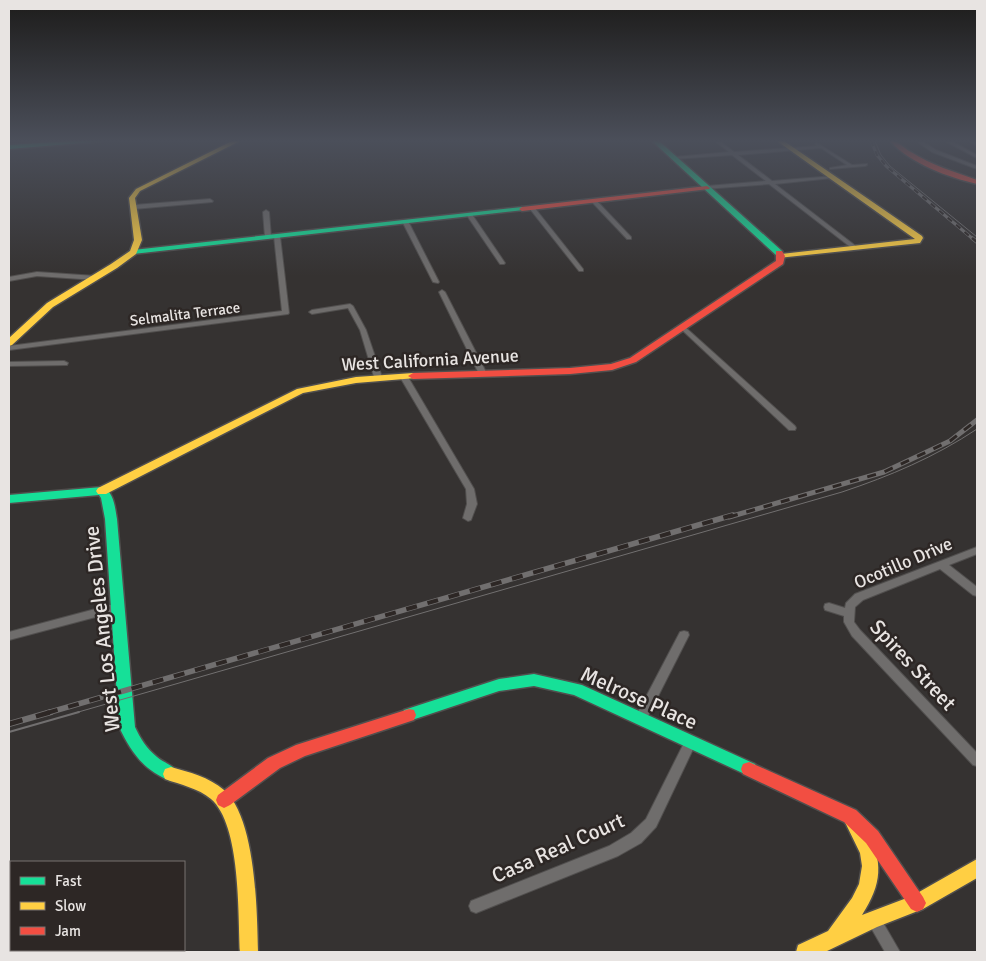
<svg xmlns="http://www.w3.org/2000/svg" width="986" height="961" font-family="Signika,sans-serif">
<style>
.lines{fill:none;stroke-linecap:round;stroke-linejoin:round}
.street-casing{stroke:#514f4e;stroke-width:2}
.fast-casing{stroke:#514f4e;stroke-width:3}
.slow-casing{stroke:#514f4e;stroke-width:3}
.jam-casing{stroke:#514f4e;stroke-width:3}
.street{fill:#6f6d6c;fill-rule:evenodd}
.fast{fill:#16e098;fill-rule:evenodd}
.slow{fill:#ffcf43;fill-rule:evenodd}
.jam{fill:#f24e42;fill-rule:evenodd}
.tram-far1{stroke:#716f6f;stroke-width:1}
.tram{stroke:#716f6f;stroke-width:2}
.rail-far4-casing{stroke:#716f6f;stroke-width:3}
.rail-far3-casing{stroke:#716f6f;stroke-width:4}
.rail-far2-casing{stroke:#716f6f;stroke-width:5}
.rail-far1-casing{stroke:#716f6f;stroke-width:5.5}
.rail-casing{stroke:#716f6f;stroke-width:6}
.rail-far4{stroke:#2d2725;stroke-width:2;stroke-dasharray:5.5;stroke-linecap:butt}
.rail-far3{stroke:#2d2725;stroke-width:2.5;stroke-dasharray:7;stroke-linecap:butt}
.rail-far2{stroke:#2d2725;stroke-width:3;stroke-dasharray:9;stroke-linecap:butt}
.rail-far1{stroke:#2d2725;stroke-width:4;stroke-dasharray:11;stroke-linecap:butt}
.rail{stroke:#2d2725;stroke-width:4.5;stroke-dasharray:14;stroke-linecap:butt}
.labels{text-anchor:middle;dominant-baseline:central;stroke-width:5;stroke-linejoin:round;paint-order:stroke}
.far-street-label{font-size:15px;fill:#e8e4e2;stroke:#2d2725}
.street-label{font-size:18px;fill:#e8e4e2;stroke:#2d2725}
.near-street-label{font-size:21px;fill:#e8e4e2;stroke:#2d2725}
</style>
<rect width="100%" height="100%" fill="#353231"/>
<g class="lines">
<g class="street-casing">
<g id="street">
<polygon points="715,141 720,141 734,152 817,146 815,144 817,143 852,165 867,164 867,165 865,166 830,169 830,168 847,165 821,148 738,155 772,181 834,176 834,177 832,178 775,184 857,247 857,249 853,249 769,184 705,189 705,187 707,186 766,181 732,155 674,159 672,158 674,157 729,152"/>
<polygon points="916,141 922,141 936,150 977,166 977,169 932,152"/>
<polygon points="945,141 951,141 977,155 977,158"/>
<polygon points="969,141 974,141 977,143 977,146"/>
<polygon points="210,199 213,201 212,202 134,209 131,207 134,205"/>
<polygon points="592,200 596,200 631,237 631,239 627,239 592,202"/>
<polygon points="530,207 534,207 583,269 583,271 579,271 530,209"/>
<polygon points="266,210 269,212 271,237 268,239 265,237 263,212"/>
<polygon points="467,213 471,213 505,263 504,264 500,264 466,214"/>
<polygon points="403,220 408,221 439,282 438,283 433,282 402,221"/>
<polygon points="277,234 280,236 289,313 288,314 9,350 9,346 282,311 274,236"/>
<polygon points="37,272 96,276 99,278 96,280 37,276 9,281 9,277"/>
<polygon points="442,290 445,292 487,374 486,376 480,376 479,374 439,292"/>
<polygon points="350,304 353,306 366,330 382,377 381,379 375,379 374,377 360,330 348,308 312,314 309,312 312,310"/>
<polygon points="683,326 685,327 795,426 796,428 795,430 789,430 681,329 680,328"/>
<polygon points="64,361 68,363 67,365 9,366 9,362"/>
<polygon points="401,375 407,375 408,377 474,489 477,504 471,520 468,521 463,518 467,504 466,489 400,377"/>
<polygon points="977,547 977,554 949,565 977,587 977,596 973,595 940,569 863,600 855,607 854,622 860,630 977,753 977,766 973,765 852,636 844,622 844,616 825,610 824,607 825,604 829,603 845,608 846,603 855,594"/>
<polygon points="118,603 122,604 123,607 122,610 9,640 9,632"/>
<polygon points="684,631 688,632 689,635 645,722 641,723 637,722 635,718 637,714 680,632"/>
<polygon points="691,736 695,737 697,741 695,745 656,827 641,843 618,856 476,913 471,911 469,906 471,901 609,846 631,833 646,819 687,737"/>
<polygon points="873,912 878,914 900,952 885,952 866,919 868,914"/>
</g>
</g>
<g class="fast-casing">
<g id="fast">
<polygon points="70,141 104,141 9,149 9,145"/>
<polygon points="652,141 659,141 782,251 782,255 776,255"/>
<polygon points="522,207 525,209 524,210 133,254 129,252 133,250"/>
<path d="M102,487C114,491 115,508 117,519L135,727C140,738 147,749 157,757C164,763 175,766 179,774L177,779L171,781C144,771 131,752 119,727L105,519L101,498L99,495L9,503V495Z"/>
<polygon points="534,674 582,685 755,764 757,769 755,774 749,776 574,695 534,686 499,691 409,721 404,720 402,715 404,710 499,679"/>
</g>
</g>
<g class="slow-casing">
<g id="slow">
<polygon points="232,141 240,141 140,191 135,198 142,240 136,254 117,268 53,307 12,345 9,346 9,338 47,303 111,264 130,251 134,240 129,198 136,189"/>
<polygon points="777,141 784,141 922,236 923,238 920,243 778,258 778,254 781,254 915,239"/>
<polygon points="413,373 416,374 416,378 356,383 303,393 106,494 98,494 96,491 98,488 297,389 356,377"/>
<path d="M171,767C189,772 209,777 224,790C256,818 257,911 258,952H240C238,914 241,825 211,799C198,788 181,785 165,779L163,774L165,769Z"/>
<path d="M850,808C859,811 862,821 866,828C884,862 882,884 862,915L912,896L977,859V878L923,909L877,927L825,952H796L798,945L828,931L852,898L859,884L862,866L860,853L842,816L844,810Z"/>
</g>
</g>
<g class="jam-casing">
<g id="jam">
<path d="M890,141C899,141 903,148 911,152C931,165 955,172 977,180V184C948,177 911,164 890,141Z"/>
<polygon points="707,186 710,188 709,189 522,211 519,209 522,207"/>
<polygon points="776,251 782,251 785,256 783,264 636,362 612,370 570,374 413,379 408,376 413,373 570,368 611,364 630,358 776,261"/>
<polygon points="409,709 414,710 416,715 414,720 305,756 280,768 230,805 224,808 218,805 216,800 218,795 268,758 296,745"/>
<polygon points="749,762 856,810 878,831 923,897 926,903 923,909 917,912 911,909 866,843 844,822 743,774 741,769 743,764"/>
</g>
</g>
<use href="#street" class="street"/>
<use href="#fast" class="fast"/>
<use href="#slow" class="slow"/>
<use href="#jam" class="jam"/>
<g class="tram-far1">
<polyline points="875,141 881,155 890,166 977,237"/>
<path d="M75,713L842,492C890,476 935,457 977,429"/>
</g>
<polyline class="tram" points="9,732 79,712"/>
<g class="rail-far4-casing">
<polyline id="rail-far4" points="871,141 877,155 886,166 973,239"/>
</g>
<g class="rail-far3-casing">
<polyline id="rail-far3" points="972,238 977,242"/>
</g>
<g class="rail-far2-casing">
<polyline id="rail-far2" points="729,517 884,472 950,441 977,420"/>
</g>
<g class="rail-far1-casing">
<polyline id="rail-far1" points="47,713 733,515"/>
</g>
<g class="rail-casing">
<polyline id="rail" points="9,724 51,712"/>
</g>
<use href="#rail-far4" class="rail-far4"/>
<use href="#rail-far3" class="rail-far3"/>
<use href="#rail-far2" class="rail-far2"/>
<use href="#rail-far1" class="rail-far1"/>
<use href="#rail" class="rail"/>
</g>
<linearGradient id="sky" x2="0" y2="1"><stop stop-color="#1d1c1b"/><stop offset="0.51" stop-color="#4b4f5a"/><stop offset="1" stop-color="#4b4f5a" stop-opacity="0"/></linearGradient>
<rect width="986" height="276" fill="url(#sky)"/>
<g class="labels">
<g class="far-street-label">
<text transform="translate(185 314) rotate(-7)">Selmalita Terrace</text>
</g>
<g class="street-label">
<text transform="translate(430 360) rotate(-3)">West California Avenue</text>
<text transform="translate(903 563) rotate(-23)">Ocotillo Drive</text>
</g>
<g class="near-street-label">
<text transform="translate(102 629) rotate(-96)">West Los Angeles Drive</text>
<text transform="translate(913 665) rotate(47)">Spires Street</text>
<text transform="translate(639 698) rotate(24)">Melrose Place</text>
<text transform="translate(558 848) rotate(-24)">Casa Real Court</text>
</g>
</g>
<rect width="986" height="961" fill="none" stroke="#e8e4e2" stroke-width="20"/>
<rect x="10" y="861" width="175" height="90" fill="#2d2725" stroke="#787371"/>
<rect x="20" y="877" width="25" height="8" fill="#16e098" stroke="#787371"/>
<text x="55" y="886" font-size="15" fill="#e8e4e2">Fast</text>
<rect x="20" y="902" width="25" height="8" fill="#ffcf43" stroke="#787371"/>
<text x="55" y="911" font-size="15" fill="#e8e4e2">Slow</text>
<rect x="20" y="927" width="25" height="8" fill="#f24e42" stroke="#787371"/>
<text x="55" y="936" font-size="15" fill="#e8e4e2">Jam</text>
</svg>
